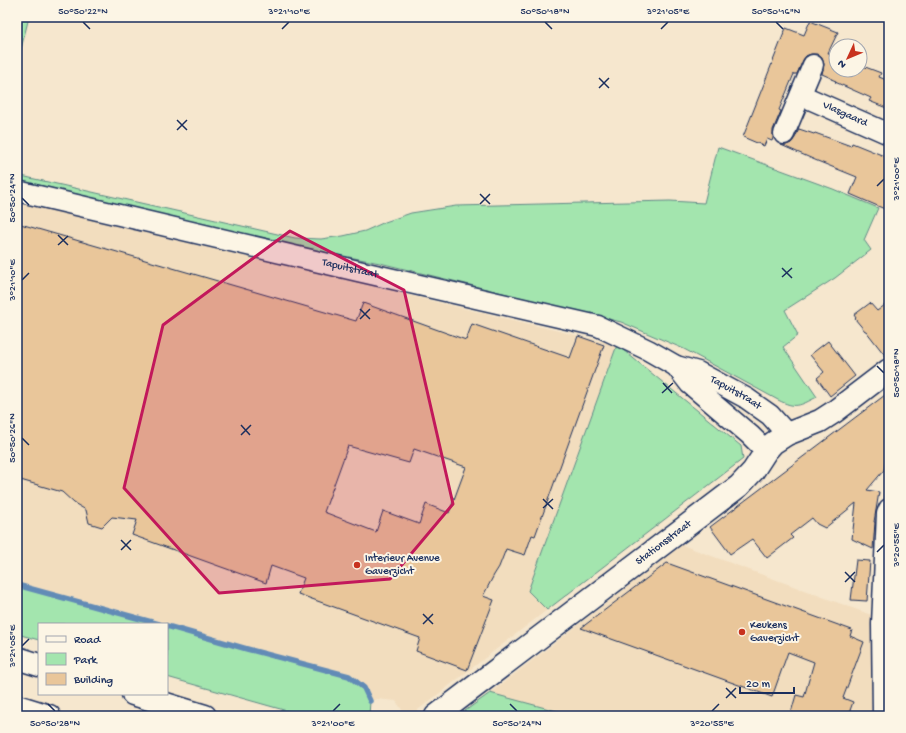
<svg xmlns="http://www.w3.org/2000/svg" width="906" height="733" font-family="'Gochi Hand',sans-serif">
<style>
.built{fill:#f2ddbe}
.green{fill:#a3e5ae;stroke:#5f8a86}
.lines{fill:none;stroke-linecap:round;stroke-linejoin:round}
.stream{stroke:#628bb6;stroke-width:5.5}
.building{fill:#e9c69a;stroke:#1b2f5e;fill-rule:evenodd}
.minor-casing{stroke:#1b2f5e;stroke-width:23}
.tertiary-casing{stroke:#1b2f5e;stroke-width:25}
.motorway-casing{stroke:#1b2f5e;stroke-width:25}
.minor{stroke:#fcf5e5;stroke-width:20}
.tertiary{stroke:#fcf5e5;stroke-width:22}
.motorway{stroke:#fcf5e5;stroke-width:22}
.marked{fill:#c2185b;fill-opacity:0.2;stroke:#c2185b;stroke-width:3;stroke-linejoin:round}
.ticks{fill:none;stroke:#1b2f5e;stroke-width:1.5}
.poi-dot{fill:#c8321e;stroke:#fcf5e5;stroke-width:1.5}
.labels{text-anchor:middle;dominant-baseline:central;stroke-width:4;stroke-linejoin:round;paint-order:stroke}
.street-label{font-size:11px;fill:#1b2f5e;stroke:#fcf5e5}
.poi-label{font-size:11px;fill:#1b2f5e;stroke:#fcf5e5;text-anchor:start}
.neatline{fill:none;stroke:#1b2f5e;stroke-width:1.5}
.ticks-label{font-size:10px;text-anchor:middle;fill:#1b2f5e}
</style>
<rect width="100%" height="100%" fill="#f6e7ce"/>
<filter id="ink" filterUnits="userSpaceOnUse"><feTurbulence type="fractalNoise" baseFrequency=".025" numOctaves="2"/><feDisplacementMap in="SourceGraphic" scale="8" xChannelSelector="R" yChannelSelector="G"/><feConvolveMatrix kernelMatrix="1 2 1 2 8 2 1 2 1" color-interpolation-filters="sRGB"/></filter>
<g filter="url(#ink)">
<g class="built">
<polygon points="17,202 617,345 528,591 547,610 410,716 406,716 396,701 377,699 370,701 364,688 349,676 247,649 167,626 167,624 159,624 17,585"/>
<polygon points="682,545 874,616 871,716 575,716 490,693"/>
</g>
<g class="green">
<polygon points="17,17 29,17 17,65"/>
<path d="M718,147L833,189L878,208L864,240L871,250L835,278L785,310L798,335L783,347L817,397C799,406 796,409 778,400L684,349L621,322L380,263L308,249L17,180V175L295,238L321,239L343,236L365,231L385,222L411,213L456,206L670,201L704,203Z"/>
<polygon points="617,345 741,446 743,459 547,610 528,591"/>
<polygon points="17,585 159,624 39,624 39,640 17,634"/>
<polygon points="167,626 247,649 349,676 364,688 370,701 369,716 322,716 313,714 312,716 305,716 167,677"/>
<polygon points="490,693 575,716 458,716"/>
</g>
<g class="lines">
<g class="stream">
<polyline points="17,585 159,624"/>
<polyline points="167,626 247,649 349,676 364,688 370,701"/>
</g>
</g>
<g class="building">
<polygon points="810,21 838,32 828,53 836,56 836,70 860,70 860,65 881,73 879,77 889,81 889,109 869,101 871,98 835,82 836,81 831,79 831,78 822,74 824,64 822,58 817,54 811,54 806,56 803,60 797,74 794,74 779,110 781,111 773,130 773,138 772,141 767,139 764,146 743,137 786,28 804,35"/>
<polygon points="799,129 814,134 815,133 851,146 852,143 889,158 889,201 887,210 850,194 857,177 815,160 781,145 786,145 791,143 795,138"/>
<path d="M17,223L356,321L363,303L466,340L472,324L570,358L578,336L604,345L535,536L532,535L525,555L506,549L499,567L494,575L483,596L494,600L467,670L416,651L420,638L298,594L304,578L271,566L266,583L132,535L137,520L112,517L102,527L89,523L86,510L74,503L62,492L17,479ZM348,446L409,463L414,449L466,467L449,513L426,504L419,524L383,511L376,532L324,512Z"/>
<polygon points="889,302 889,358 887,358 866,331 865,331 855,319 856,318 854,315 870,303 877,311"/>
<polygon points="828,341 855,376 830,396 817,378 824,372 810,355"/>
<polygon points="889,392 889,444 884,470 867,490 879,492 874,522 875,522 873,549 852,539 856,503 825,528 817,524 812,518 790,535 793,538 767,558 752,539 730,554 710,527"/>
<polygon points="856,560 870,561 867,601 851,600"/>
<polygon points="667,563 852,630 850,636 864,642 843,698 853,702 848,716 790,716 796,695 804,697 814,662 788,652 772,697 581,628"/>
</g>
<g class="lines">
<g class="minor-casing">
<g id="minor">
<path id="s1" d="M801,95L889,134"/>
<polyline points="784,134 813,65"/>
<path id="s2" d="M17,191L358,271L598,326L648,350L676,366L698,372L746,398L770,415L787,434"/>
<polyline points="676,366 690,384 750,435 766,451"/>
<polyline points="883,716 882,624 887,514 889,509"/>
</g>
</g>
<g class="tertiary-casing">
<g id="tertiary">
<path id="s3" d="M436,716L739,486L753,471L766,451L773,443L787,434L820,421L834,412L889,370"/>
</g>
</g>
<g class="motorway-casing">
<g id="motorway">
<polyline points="17,658 39,665"/>
<polyline points="133,694 205,716"/>
<polyline points="17,706 49,716"/>
</g>
</g>
<use href="#minor" class="minor"/>
<use href="#tertiary" class="tertiary"/>
<use href="#motorway" class="motorway"/>
</g>
</g>
<path class="marked" d="M290,231L404,290L453,504L390,579L219,593L124,488L163,325Z"/>
<path class="ticks" d="M83,22L90,29M545,22L552,29M776,22L783,29M282,29L289,22M661,29L668,22M599,78L609,88M599,88L609,78M177,120L187,130M177,130L187,120M877,186L884,179M480,194L490,204M22,198L29,205M480,204L490,194M58,235L68,245M58,245L68,236M782,268L792,278M782,277L792,268M22,280L29,273M360,309L370,319M360,319L370,309M877,366L884,373M663,383L672,393M662,393L673,383M241,425L250,435M241,435L251,425M22,438L29,445M543,499L553,509M543,508L553,499M121,540L131,550M121,550L131,540M877,552L884,545M845,572L855,582M845,582L855,572M423,614L433,624M423,624L433,614M22,646L29,639M726,688L736,698M726,698L736,688M48,704L55,711M510,704L517,711M333,711L340,704M712,711L719,704"/>
<g class="poi-dot">
<circle cx="357" cy="565" r="4"/>
<circle cx="742" cy="632" r="4"/>
</g>
<g class="labels">
<g class="street-label">
<text stroke="none"><textPath href="#s1" startOffset="48">Vlasgaard</textPath></text>
<text stroke="none"><textPath href="#s2" startOffset="342">Tapuitstraat</textPath></text>
<text stroke="none"><textPath href="#s2" startOffset="750">Tapuitstraat</textPath></text>
<text stroke="none"><textPath href="#s3" startOffset="286">Stationsstraat</textPath></text>
</g>
<g class="poi-label">
<text x="365" y="559">Interieur Avenue<tspan x="365" dy="13">Gaverzicht</tspan></text>
<text x="750" y="626">Keukens<tspan x="750" dy="13">Gaverzicht</tspan></text>
</g>
</g>
<rect width="906" height="733" fill="none" stroke="#fcf5e5" stroke-width="44"/>
<rect x="38" y="623" width="130" height="72" fill="#fcf5e5" stroke="#a2a6af"/>
<rect x="46" y="636" width="20" height="6" fill="#fcf5e5" stroke="#a2a6af"/>
<text x="74" y="643" font-size="12" fill="#1b2f5e">Road</text>
<rect x="46" y="653" width="20" height="12" fill="#a3e5ae" stroke="#a2a6af"/>
<text x="74" y="663" font-size="12" fill="#1b2f5e">Park</text>
<rect x="46" y="673" width="20" height="12" fill="#e9c69a" stroke="#a2a6af"/>
<text x="74" y="683" font-size="12" fill="#1b2f5e">Building</text>
<g transform="translate(848 58) rotate(226)"><circle r="19" fill="#fcf5e5" stroke="#a2a6af"/>
<path d="M0-3L7 15L0 10L-7 15Z" fill="#c8321e"/>
<text y="-6" font-size="11" font-weight="bold" text-anchor="middle" fill="#1b2f5e">N</text>
</g>
<path d="M740 687v6h54v-6" fill="none" stroke="#1b2f5e" stroke-width="2"/>
<text x="746" y="687" font-size="12" fill="#1b2f5e" stroke="#fcf5e5" stroke-width="3" paint-order="stroke">20 m</text>
<rect x="22" y="22" width="862" height="689" class="neatline"/>
<g class="ticks-label">
<text x="83" y="14">50°50'22"N</text>
<text x="289" y="14">3°21'10"E</text>
<text x="545" y="14">50°50'18"N</text>
<text x="668" y="14">3°21'05"E</text>
<text x="776" y="14">50°50'16"N</text>
<text transform="translate(895 179) rotate(-90)" y="4">3°21'00"E</text>
<text transform="translate(11 198) rotate(-90)" y="4">50°50'24"N</text>
<text transform="translate(11 280) rotate(-90)" y="4">3°21'10"E</text>
<text transform="translate(895 373) rotate(-90)" y="4">50°50'18"N</text>
<text transform="translate(11 438) rotate(-90)" y="4">50°50'26"N</text>
<text transform="translate(895 545) rotate(-90)" y="4">3°20'55"E</text>
<text transform="translate(11 646) rotate(-90)" y="4">3°21'05"E</text>
<text x="55" y="726">50°50'28"N</text>
<text x="333" y="726">3°21'00"E</text>
<text x="517" y="726">50°50'24"N</text>
<text x="712" y="726">3°20'55"E</text>
</g>
</svg>
